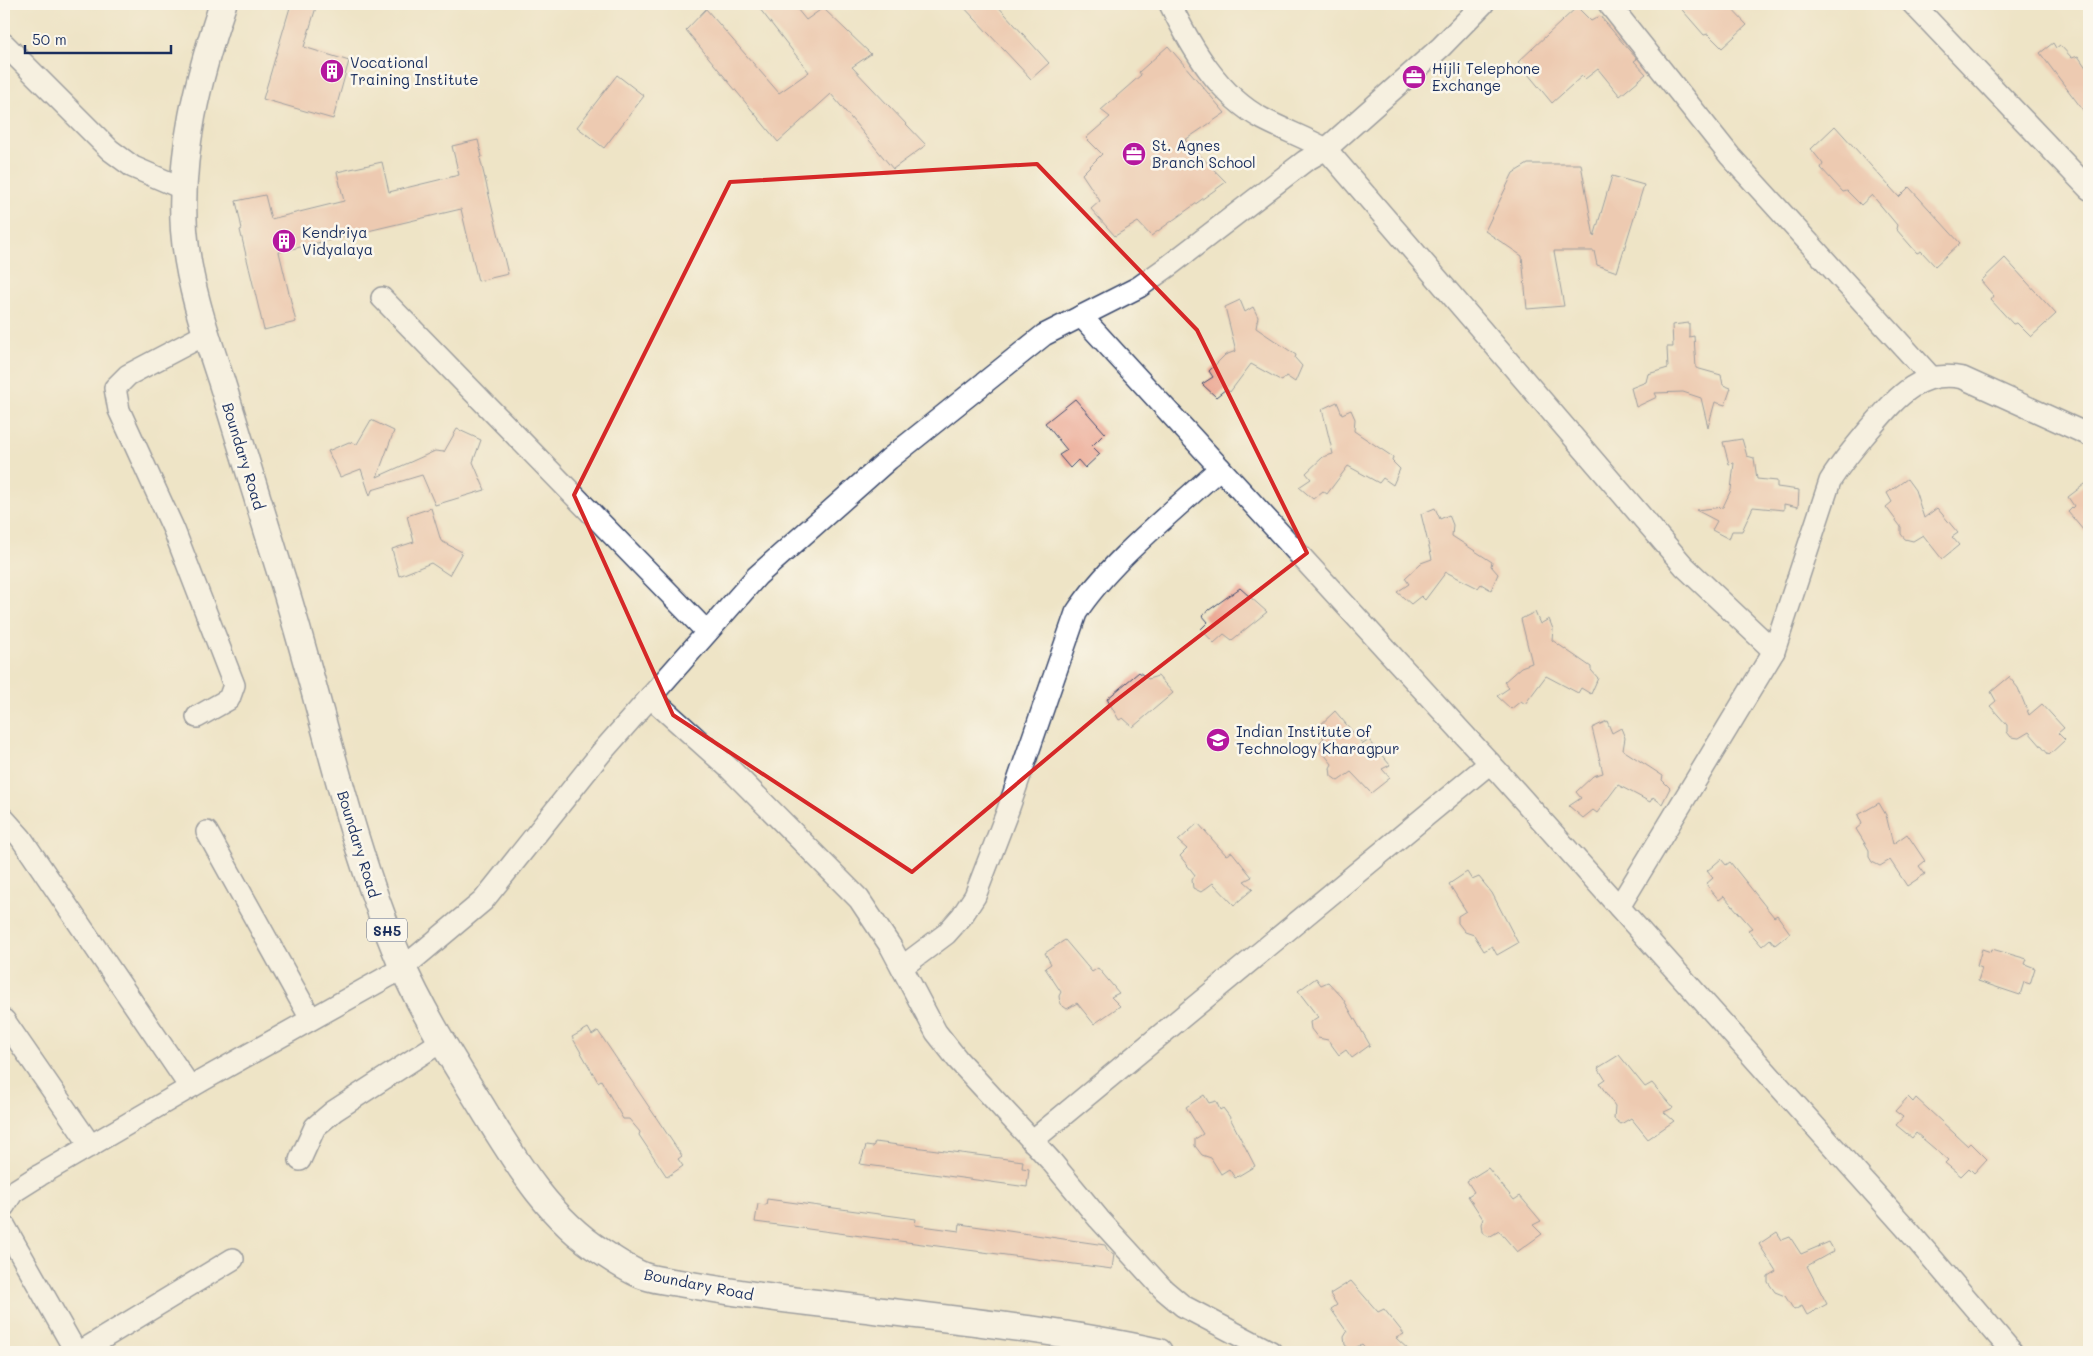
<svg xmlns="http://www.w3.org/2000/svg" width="2093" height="1356" font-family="Mali,sans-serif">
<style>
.building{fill:#ecab97}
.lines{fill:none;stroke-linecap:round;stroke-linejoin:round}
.minor-casing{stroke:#3b4a6e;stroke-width:24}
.major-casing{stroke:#3b4a6e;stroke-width:29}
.minor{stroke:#fff;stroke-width:21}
.major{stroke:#fff;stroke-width:26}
.marked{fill:none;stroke:#d62828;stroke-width:4;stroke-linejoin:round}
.labels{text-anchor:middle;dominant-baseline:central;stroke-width:5;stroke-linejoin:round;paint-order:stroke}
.shield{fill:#fbf7ec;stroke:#5e6b89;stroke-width:1}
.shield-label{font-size:14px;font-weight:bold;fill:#1b2f5e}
.poi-label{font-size:15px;fill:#1b2f5e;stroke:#fbf7ec;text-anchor:start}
.street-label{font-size:15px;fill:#1b2f5e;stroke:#fbf7ec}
</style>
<rect width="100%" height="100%" fill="#fbf7ec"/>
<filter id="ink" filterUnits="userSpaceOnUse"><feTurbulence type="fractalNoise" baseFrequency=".02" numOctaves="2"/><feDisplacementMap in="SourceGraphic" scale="10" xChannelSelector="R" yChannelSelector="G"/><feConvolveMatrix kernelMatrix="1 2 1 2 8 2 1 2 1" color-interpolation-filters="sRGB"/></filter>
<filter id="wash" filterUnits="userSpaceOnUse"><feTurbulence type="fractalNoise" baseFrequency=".0096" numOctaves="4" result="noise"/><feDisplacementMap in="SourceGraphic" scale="20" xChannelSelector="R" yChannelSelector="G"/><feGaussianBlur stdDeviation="1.12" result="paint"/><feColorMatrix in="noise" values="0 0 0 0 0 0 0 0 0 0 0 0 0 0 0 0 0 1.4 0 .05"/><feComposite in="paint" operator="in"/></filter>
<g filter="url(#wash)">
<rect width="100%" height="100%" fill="#eee4c6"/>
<g id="blocks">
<g class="building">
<polygon points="291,4 317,4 304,47 349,61 333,119 263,99"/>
<polygon points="756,4 793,4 806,20 823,8 871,54 852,67 926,145 893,169 831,94 778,142 686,30 706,9 779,93 809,72"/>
<polygon points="961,4 996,4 1049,63 1031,79"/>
<polygon points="1677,4 1727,4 1747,25 1722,48 1708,34 1704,35"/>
<polygon points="1577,7 1591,21 1600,16 1629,50 1637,59 1634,61 1646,74 1620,96 1598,69 1585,79 1582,76 1552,103 1518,62"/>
<polygon points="2053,43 2056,48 2060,45 2072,58 2078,56 2089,72 2089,118 2040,53"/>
<polygon points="1168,46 1225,113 1185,140 1226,182 1151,236 1138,222 1115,236 1091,209 1100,201 1082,174 1102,154 1086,138 1110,117 1101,110 1141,75 1139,72"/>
<polygon points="617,75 644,96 604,148 577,127"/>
<polygon points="1835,126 1899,197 1909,187 1960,243 1935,266 1921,251 1917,253 1896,229 1897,225 1872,195 1861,205 1847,191 1843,192 1821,168 1823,164 1811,149"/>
<polygon points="478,140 482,157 480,158 508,274 478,281 461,209 279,252 296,322 264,330 240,230 242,229 236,201 265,195 271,219 344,201 337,172 382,162 389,192 459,175 452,146"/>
<polygon points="1528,164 1581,164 1594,237 1612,176 1644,185 1617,272 1597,265 1594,251 1554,251 1564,306 1527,309 1522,256 1485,231 1513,173"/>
<polygon points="2005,258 2056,314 2031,337 2017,323 2013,324 1991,300 1994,296 1981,281"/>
<polygon points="1240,300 1245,312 1253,307 1258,317 1256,328 1296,355 1295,358 1302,366 1295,382 1286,376 1282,381 1251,364 1230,392 1226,389 1216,397 1202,384 1213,377 1209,371 1225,355 1236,351 1225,307"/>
<polygon points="1689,323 1689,337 1694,336 1696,368 1721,375 1723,385 1731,388 1725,405 1715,402 1708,427 1701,398 1683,392 1655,393 1657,397 1636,407 1631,388 1646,382 1648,374 1668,368 1667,347 1673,347 1672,325"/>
<polygon points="1075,399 1105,433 1092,446 1100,454 1085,468 1078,460 1070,468 1059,455 1067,450 1045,423"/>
<polygon points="1337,402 1342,414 1351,410 1355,419 1354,431 1393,457 1392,461 1400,469 1393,485 1383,478 1379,483 1348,466 1327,494 1323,491 1313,499 1299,487 1311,479 1306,473 1323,457 1333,454 1322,409"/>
<polygon points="371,420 394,431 377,477 435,451 444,452 457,429 481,440 473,462 485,490 435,505 422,475 372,490 370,496 361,469 340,477 328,451 349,442 357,444"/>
<polygon points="1742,439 1747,456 1754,458 1757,479 1777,481 1777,487 1799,490 1798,507 1784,504 1784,510 1753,507 1742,531 1732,531 1729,539 1712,530 1717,521 1696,510 1723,507 1731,490 1734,463 1729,464 1723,442"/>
<polygon points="1907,479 1915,490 1924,518 1937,508 1958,533 1952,537 1959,545 1942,559 1923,535 1913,541 1905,539 1901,534 1901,527 1886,507 1892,502 1887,493"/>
<polygon points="2089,481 2089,537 2068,512 2074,506 2068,497"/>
<polygon points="431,508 441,541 462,552 449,575 431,563 399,576 392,549 414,542 407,516"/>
<polygon points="1435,508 1440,519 1449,515 1453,525 1452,536 1492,562 1491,566 1498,574 1491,590 1481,584 1478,588 1446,572 1425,600 1421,596 1411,604 1397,592 1409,584 1405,578 1421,563 1432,559 1421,514"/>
<polygon points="1240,588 1267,612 1232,640 1224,634 1214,643 1201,629 1208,622 1202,615"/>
<polygon points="1535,612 1540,624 1549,619 1553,629 1552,640 1591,667 1591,670 1598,678 1591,694 1581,688 1578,693 1546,676 1525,704 1521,701 1511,709 1497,696 1509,688 1504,682 1521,667 1532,663 1521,619"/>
<polygon points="1139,672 1148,679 1158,676 1173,693 1133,727 1123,718 1119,720 1107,699"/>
<polygon points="2009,677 2018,688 2029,715 2042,704 2064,728 2058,733 2065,740 2049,755 2029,732 2019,738 2011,737 2007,732 2007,725 1990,706 1996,701 1991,692"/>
<polygon points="1335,711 1363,744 1369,740 1390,765 1382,769 1390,778 1371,793 1351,772 1338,781 1331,776 1330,768 1332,764 1317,745 1324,738 1316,729"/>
<polygon points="1607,721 1612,733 1621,728 1625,738 1623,750 1663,776 1662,780 1670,788 1662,804 1653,797 1650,802 1618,785 1597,813 1593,810 1583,818 1569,806 1581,798 1576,792 1593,776 1603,773 1592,728"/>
<polygon points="1879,803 1886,815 1893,844 1907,834 1925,861 1919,866 1925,874 1907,886 1890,860 1880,866 1872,862 1869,857 1869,850 1856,829 1862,824 1858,815"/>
<polygon points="1198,823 1226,855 1232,852 1252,877 1244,881 1253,889 1234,905 1213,883 1201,892 1193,888 1192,880 1195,875 1180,856 1187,849 1178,841"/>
<polygon points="1721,859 1726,865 1730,862 1774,917 1777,915 1790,933 1775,945 1770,939 1762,946 1748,930 1752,928 1724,896 1719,900 1706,884 1713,878 1707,871"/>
<polygon points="1467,872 1472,880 1479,877 1492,893 1518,943 1497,955 1492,946 1484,951 1474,935 1465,932 1458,923 1458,916 1466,911 1449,884"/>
<polygon points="1065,940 1092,972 1098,968 1119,993 1111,997 1120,1006 1094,1024 1077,1003 1067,1009 1060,1004 1059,996 1061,992 1045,968 1051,964 1045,953"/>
<polygon points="1982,949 1991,952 1992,949 2027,959 2025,964 2035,968 2030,984 2024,982 2020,995 1978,981 1982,968 1977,966"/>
<polygon points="1316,978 1321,985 1328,982 1342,997 1370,1045 1352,1058 1346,1050 1339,1055 1328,1040 1318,1038 1311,1029 1310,1022 1318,1017 1298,991"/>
<polygon points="588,1028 592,1035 598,1031 682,1156 678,1159 683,1166 667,1177 639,1135 640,1132 629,1119 623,1119 601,1080 598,1082 572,1037"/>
<polygon points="1619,1055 1645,1087 1652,1083 1673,1108 1664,1112 1674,1121 1648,1139 1631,1118 1621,1124 1614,1119 1615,1106 1599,1083 1605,1079 1598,1068"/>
<polygon points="1204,1095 1209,1103 1216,1101 1220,1110 1223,1108 1229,1116 1255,1166 1235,1178 1229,1169 1221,1174 1211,1158 1202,1155 1195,1146 1195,1139 1203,1134 1186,1107"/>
<polygon points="1908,1097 1913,1102 1916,1098 1968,1146 1971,1143 1987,1159 1974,1173 1969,1168 1961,1176 1945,1163 1948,1160 1916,1133 1912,1138 1896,1125 1903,1117 1895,1111"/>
<polygon points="875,1142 1023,1161 1022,1168 1029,1169 1027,1187 860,1164 866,1146 873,1147"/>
<polygon points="1488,1168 1514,1200 1520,1196 1541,1221 1533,1225 1542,1234 1517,1252 1499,1231 1489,1237 1482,1232 1481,1224 1483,1219 1468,1196 1474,1192 1467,1181"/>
<polygon points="767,1199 916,1219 915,1225 959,1231 960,1224 1105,1245 1108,1251 1114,1254 1112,1269 755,1222 758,1204 766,1205"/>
<polygon points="1777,1232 1782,1240 1790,1237 1801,1254 1829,1242 1834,1251 1807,1266 1827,1304 1807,1315 1802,1306 1794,1310 1785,1296 1775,1292 1768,1282 1768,1276 1776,1271 1759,1244"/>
<polygon points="1351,1281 1378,1312 1384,1309 1404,1334 1396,1338 1411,1352 1369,1352 1362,1344 1352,1350 1345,1345 1344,1337 1347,1332 1331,1309 1337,1305 1330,1294"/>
</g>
</g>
</g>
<g filter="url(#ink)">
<use href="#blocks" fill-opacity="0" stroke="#3b4a6e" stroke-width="1"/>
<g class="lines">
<g class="minor-casing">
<g id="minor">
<path d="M1170,4C1191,47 1219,96 1263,119C1284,130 1306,138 1326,149L1684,566L1774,651"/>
<polyline points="1609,4 1730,156 1931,377"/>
<polyline points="1913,4 2089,189"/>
<polyline points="4,44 110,150 133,167 184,189"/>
<polyline points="382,298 707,632"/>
<polyline points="1081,316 1501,775 1913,1236 2012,1352"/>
<polyline points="650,697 729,768 859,899 891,947 936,1032 958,1060 1051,1161 1099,1219 1164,1290 1183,1306 1271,1352"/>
<polyline points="197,717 229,699 234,685 174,530 119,410 115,388 128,375 206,334"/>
<polyline points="4,819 21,838 190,1087"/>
<polyline points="207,832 311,1019"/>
<path d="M1619,907L1774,651L1830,481C1841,463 1854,448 1868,431C1894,401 1918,368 1963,378L2089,435"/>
<path d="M902,967L946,934L962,916L975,896L1008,810L1076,613C1110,561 1173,512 1220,468"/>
<polyline points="4,1020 91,1146"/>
<polyline points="1032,1141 1490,763"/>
<polyline points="300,1160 315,1127 334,1111 442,1041"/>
<polyline points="4,1206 13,1192 40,1175 203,1080 403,968 483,901 601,753 757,576 889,459 1044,335 1139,287 1170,265 1305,161 1326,149 1441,47 1483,4"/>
<polyline points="4,1225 76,1352"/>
<polyline points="80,1352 233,1259"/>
</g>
</g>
<g class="major-casing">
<path id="major" d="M223,4C198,78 179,152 184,230C188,282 205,332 221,380C240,442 259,503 278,565C320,696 346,834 400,961C423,1014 455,1063 485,1112C517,1164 550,1219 602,1252C614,1260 630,1271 644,1276C658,1281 676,1282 691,1285C736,1293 780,1299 825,1304C936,1318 1050,1328 1159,1352"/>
</g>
<use href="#minor" class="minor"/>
<use href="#major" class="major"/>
</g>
</g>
<path d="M0 0H2093V1356H0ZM1037,164L1197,330L1307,553L1114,702L912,872L673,715L574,495L730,182Z" fill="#eee4c6" fill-opacity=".55" fill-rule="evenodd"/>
<path class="marked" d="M1037,164L1197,330L1307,553L1114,702L912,872L673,715L574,495L730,182Z"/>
<defs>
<g id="building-disc" transform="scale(1.25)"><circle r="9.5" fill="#b5179e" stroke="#fbf7ec"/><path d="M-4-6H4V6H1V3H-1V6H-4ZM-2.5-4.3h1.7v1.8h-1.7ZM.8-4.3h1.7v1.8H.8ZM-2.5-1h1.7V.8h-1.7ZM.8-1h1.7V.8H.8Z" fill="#fff"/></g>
<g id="office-disc" transform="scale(1.25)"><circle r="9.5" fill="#b5179e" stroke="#fbf7ec"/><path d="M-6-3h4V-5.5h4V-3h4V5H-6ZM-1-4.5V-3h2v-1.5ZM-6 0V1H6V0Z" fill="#fff"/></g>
<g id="university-disc" transform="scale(1.25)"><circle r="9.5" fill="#b5179e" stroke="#fbf7ec"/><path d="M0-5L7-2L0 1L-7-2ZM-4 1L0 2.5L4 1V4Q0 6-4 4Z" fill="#fff"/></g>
</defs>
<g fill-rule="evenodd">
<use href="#building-disc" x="332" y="71"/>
<use href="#office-disc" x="1414" y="77"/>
<use href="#office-disc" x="1134" y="154"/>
<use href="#building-disc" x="284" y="241"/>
<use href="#university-disc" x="1218" y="740"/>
</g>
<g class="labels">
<rect class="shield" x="367" y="918.5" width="40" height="23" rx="4"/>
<g class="shield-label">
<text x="387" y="930">SH5</text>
</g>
<g class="poi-label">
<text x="350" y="62">Vocational<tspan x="350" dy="17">Training Institute</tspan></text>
<text x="1432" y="68">Hijli Telephone<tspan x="1432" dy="17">Exchange</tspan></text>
<text x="1152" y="145">St. Agnes<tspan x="1152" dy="17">Branch School</tspan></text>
<text x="302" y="232">Kendriya<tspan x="302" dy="17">Vidyalaya</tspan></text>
<text x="1236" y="731">Indian Institute of<tspan x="1236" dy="17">Technology Kharagpur</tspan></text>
</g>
<g class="street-label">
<text transform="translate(244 456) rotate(73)">Boundary Road</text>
<text transform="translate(359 844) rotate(73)">Boundary Road</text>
<text transform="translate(699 1284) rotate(11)">Boundary Road</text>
</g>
</g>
<rect width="2093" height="1356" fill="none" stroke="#fbf7ec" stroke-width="20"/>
<path d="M25 45v8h146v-8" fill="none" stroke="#1b2f5e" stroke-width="2.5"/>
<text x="32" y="45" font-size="15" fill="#1b2f5e" stroke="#fbf7ec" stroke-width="4" paint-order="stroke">50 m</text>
</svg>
